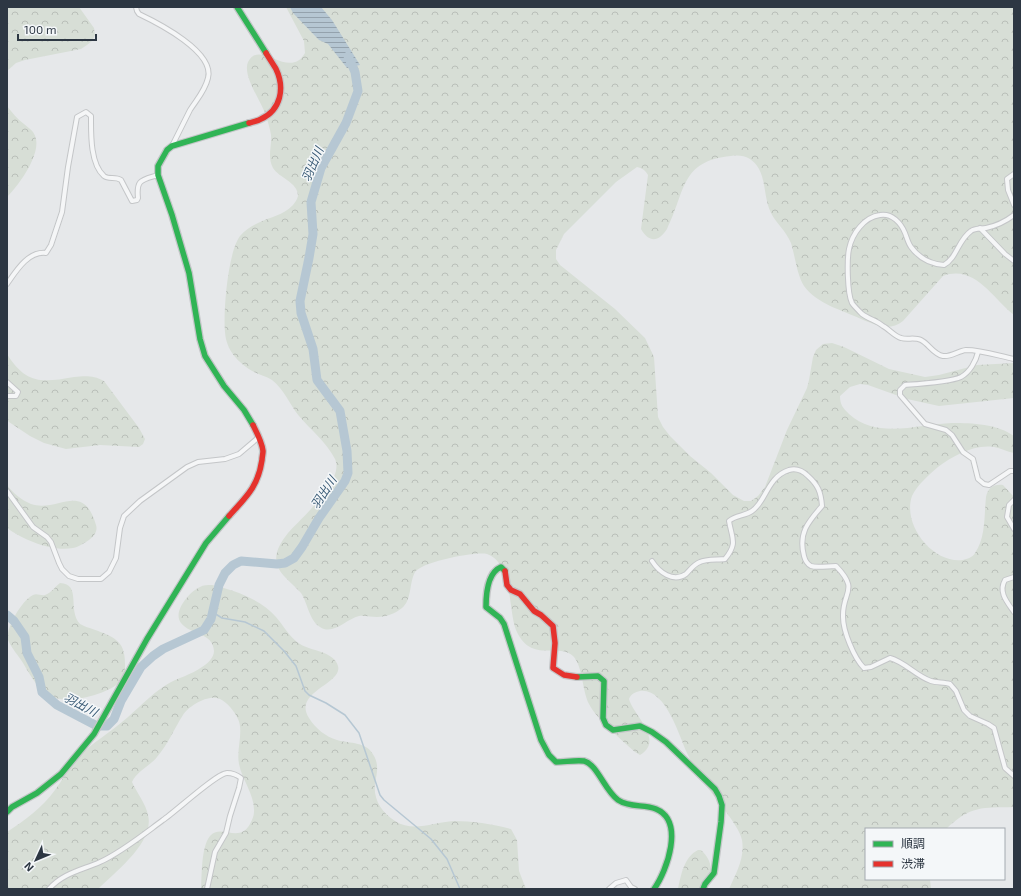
<svg xmlns="http://www.w3.org/2000/svg" width="1021" height="896" font-family="'Exo 2','Noto Sans JP',sans-serif">
<style>
.forest{fill:url(#forest-crowns)}
.water{fill:url(#water-rules)}
.lines{fill:none;stroke-linecap:round;stroke-linejoin:round}
.stream{stroke:#b6c7d3;stroke-width:1.5}
.river{stroke:#b6c7d3;stroke-width:9}
.street-casing{stroke:#c4c6c8;stroke-width:6}
.fast-casing{stroke:#c4c6c8;stroke-width:8}
.jam-casing{stroke:#c4c6c8;stroke-width:8}
.street{stroke:#f5f6f7;stroke-width:4}
.fast{stroke:#30b455;stroke-width:5.5}
.jam{stroke:#e5322d;stroke-width:5.5}
.labels{text-anchor:middle;dominant-baseline:central;stroke-width:3;stroke-linejoin:round;paint-order:stroke}
.water-label{font-size:12px;font-style:italic;fill:#395a75;stroke:#f4f7f9}
</style>
<defs>
<pattern id="forest-crowns" width="20" height="18" patternUnits="userSpaceOnUse"><rect width="20" height="18" fill="#d7ded6"/><path d="M2 6a3 3 0 1 1 6 0M12 15a3 3 0 1 1 6 0" fill="none" stroke="#b9bfb9"/></pattern>
<pattern id="water-rules" width="6" height="5" patternUnits="userSpaceOnUse"><rect width="6" height="5" fill="#b6c7d3"/><path d="M0 2.5h6" fill="none" stroke="#94a2ad"/></pattern>
</defs>
<rect width="100%" height="100%" fill="#e6e8ea"/>
<g class="forest">
<polygon points="7,7 79,7 94,28 95,35 92,41 87,45 81,49 25,60 16,63 7,71"/>
<path d="M286,7H1014V315C993,299 975,264 943,276L903,321C889,332 876,325 861,319C842,310 817,304 804,286C797,275 795,256 791,243C786,231 776,223 771,213C764,199 766,182 759,169C753,158 743,154 731,156C680,161 686,191 667,229C659,242 649,243 641,229L648,175C645,170 642,168 637,167L616,182L564,234L556,250V259L560,265L615,309L645,338L654,357L658,417L663,427L670,436L690,456L711,473L733,495L744,501H751L758,496L765,487L787,430L807,388L809,380L813,357L816,350L823,344L832,343L844,347L889,369L925,377L939,375L977,365L1014,363V398L939,406L907,399L868,385L860,384L850,387L840,396C840,405 843,408 849,414C878,440 918,424 952,423C973,423 997,424 1014,436V453C1007,452 1001,448 994,447C974,444 953,456 938,467C929,475 917,485 912,496C902,525 933,564 963,560C967,559 973,557 975,553C986,537 984,515 986,497C988,488 993,484 1003,485L1014,497V807C982,808 971,805 946,829H866V879H930L931,889H729C736,873 745,858 742,840C739,824 710,793 700,777C695,770 691,761 687,753C679,736 666,688 640,691C635,692 631,694 629,699C633,715 665,740 640,755L635,752C621,739 598,721 589,704C582,691 583,666 573,656C557,642 531,664 516,630C508,610 513,563 487,554C475,551 422,562 415,572C409,583 412,600 402,608C395,614 385,617 377,617C371,617 364,615 359,616C346,619 333,636 320,627C309,620 308,604 301,593C296,587 289,582 284,576C270,561 277,547 288,533C301,518 345,481 335,459C327,443 311,430 299,416C290,405 284,389 272,380C266,376 260,375 254,372C238,363 226,350 225,332C223,311 228,252 240,236C245,230 252,226 258,223C272,216 282,216 293,205C295,202 297,200 298,196C298,182 279,178 273,168C267,157 272,146 271,135C270,129 268,122 266,116C262,102 242,76 248,62C260,38 289,81 305,53L304,41Z"/>
<path d="M7,106C12,112 17,119 24,124C27,127 31,129 33,132C46,149 19,185 7,197Z"/>
<path d="M7,354C26,384 41,383 74,377C85,376 93,375 104,381L139,428L145,439L143,444L139,447L100,445L66,449L44,443L30,436L9,422L7,420Z"/>
<path d="M7,485C13,493 21,500 31,504C58,513 83,480 96,525C98,531 94,536 89,540C84,543 79,547 73,548C52,552 24,540 7,528Z"/>
<path d="M60,583C82,584 67,610 80,624C91,630 112,633 120,644C124,649 125,657 125,664C125,670 125,676 121,681C108,695 66,705 50,696C37,688 30,675 23,663C18,655 12,649 8,640C5,629 22,600 33,595C37,593 41,596 45,595C51,593 56,586 60,583Z"/>
<path d="M212,585C234,590 260,599 276,617C284,626 289,637 300,644C310,651 334,651 338,666C343,684 292,692 309,718C315,728 326,737 337,740C350,744 367,741 374,756C379,765 377,773 375,783C373,799 381,812 395,821C414,833 433,822 454,821C472,821 493,824 511,829L517,840L519,871L526,889H201C202,875 201,847 210,836C221,823 239,844 250,824C252,820 254,816 254,812C255,795 242,780 239,764C236,749 244,732 238,719C235,712 227,702 220,699C208,694 189,706 183,715C174,729 168,744 157,757C150,766 137,771 132,782C137,793 146,804 148,815C155,842 115,872 98,889H7V832C25,820 42,808 55,790C65,777 69,765 81,754C94,742 109,733 122,722C137,710 150,695 166,685C177,678 191,675 202,667C207,664 214,658 214,651C213,632 190,635 181,623C172,612 190,591 200,587C203,585 208,585 212,585Z"/>
<path d="M698,850H701C714,862 712,873 707,889H678C681,875 684,857 698,850Z"/>
</g>
<polygon class="water" points="290,7 321,7 332,20 360,65 347,68 328,44 319,40 293,13"/>
<g class="lines">
<polyline class="stream" points="214,613 222,618 245,622 264,631 284,651 296,666 305,691 309,695 326,703 345,715 359,733 380,795 384,800 431,839 447,859 460,889"/>
<polyline class="river" points="7,615 14,621 25,637 27,653 39,677 42,692 57,705 97,726 107,726 114,719 121,701 141,667 153,656 163,649 204,630 211,619 219,585 225,573 233,565 241,561 277,564 285,563 294,558 302,547 319,518 345,481 348,473 347,451 340,411 317,380 313,349 301,313 300,301 309,258 313,234 311,202 321,168 346,123 358,91 355,72 348,56"/>
<g class="street-casing">
<g id="street">
<path d="M136,7L137,11L139,14C158,23 215,52 208,78C205,91 197,99 190,110C184,122 178,134 172,146"/>
<polyline points="1014,174 1007,179 1008,190 1014,205"/>
<path d="M1014,215C1006,221 996,226 986,228C981,229 975,228 971,231C958,240 957,258 944,265C931,264 919,258 911,247C908,243 907,238 905,233C901,223 892,213 880,215C864,217 852,234 849,249C847,259 847,293 852,303C854,306 859,311 862,314C869,319 877,321 883,326C889,329 894,336 901,338C907,340 915,337 921,340C929,344 933,354 943,356C951,357 958,351 966,350C982,350 999,356 1014,359"/>
<polyline points="980,228 1005,254 1014,261"/>
<path d="M7,284C16,271 28,251 46,253L51,245L62,212L68,167L77,117L86,112L91,116C91,133 90,164 104,176C109,180 115,176 121,180L132,201L137,200L138,198C136,179 142,180 158,175"/>
<path d="M978,352C976,361 970,372 961,377C950,382 919,384 905,385L900,390V395L925,424L946,430L952,435L963,452L973,459L978,479L984,484L989,485L1010,471H1014"/>
<polyline points="7,382 18,392 16,396 7,396"/>
<polyline points="7,491 33,527 47,537 51,542 59,563 62,569 69,576 78,579 101,579 109,572 116,558 120,528 124,516 140,501 187,467 198,462 225,459 239,454 259,437"/>
<polyline points="1014,500 1009,505 1007,517 1014,529"/>
<path d="M652,561C659,572 673,583 686,574C690,570 694,564 700,562C706,559 718,560 725,559C738,543 732,539 729,521C736,515 745,516 752,511C766,502 767,477 789,470C796,468 803,471 808,476C818,485 821,492 822,506C808,522 798,533 804,556C805,560 807,564 811,566C817,568 828,566 836,566C860,591 842,591 843,617C843,631 854,658 864,668L871,667L890,658C905,662 916,676 931,681C937,683 944,682 950,684L956,691L964,710L970,716L988,724L994,728L1005,768L1014,776"/>
<path d="M1014,577L1005,580C998,592 1007,602 1014,612"/>
<path d="M49,889C63,873 82,870 100,862C122,852 144,834 163,820C175,812 217,773 227,773C232,773 237,775 241,778L239,788L230,816L226,833L215,852L207,889"/>
<polyline points="609,889 616,883 626,880 631,887 635,889"/>
</g>
</g>
<g class="fast-casing">
<g id="fast">
<polyline points="237,7 266,53"/>
<polyline points="249,123 172,146 167,150 158,166 158,175 172,215 189,273 200,339 205,356 224,386 244,410 253,425"/>
<path d="M505,571L501,567C487,573 486,594 486,607L500,618L504,624L541,740L549,755L556,762C565,762 575,760 584,761C597,764 605,791 618,800C630,808 644,804 656,809C685,821 667,871 654,889"/>
<polyline points="577,677 598,676 604,681 603,718 606,725 613,730 640,726 652,732 666,742 715,789 719,796 722,805 721,822 714,873 705,884 703,889"/>
<polyline points="7,812 12,807 37,793 61,774 94,734 147,639 206,543 229,516"/>
</g>
</g>
<g class="jam-casing">
<g id="jam">
<path d="M249,123C253,122 258,121 261,119C281,110 285,88 276,69C273,64 269,58 266,53"/>
<path d="M229,516C246,497 258,487 262,460C262,457 263,454 263,451C262,442 257,433 253,425"/>
<polyline points="505,571 507,585 511,590 520,594 534,611 541,615 553,626 555,643 553,668 564,675 577,677"/>
</g>
</g>
<use href="#street" class="street"/>
<use href="#fast" class="fast"/>
<use href="#jam" class="jam"/>
</g>
<g class="labels">
<g class="water-label">
<text transform="translate(312 164) rotate(-67)">羽出川</text>
<text transform="translate(323 492) rotate(-57)">羽出川</text>
<text transform="translate(81 704) rotate(28)">羽出川</text>
</g>
</g>
<rect width="1021" height="896" fill="none" stroke="#2d3743" stroke-width="16"/>
<rect x="865" y="828" width="140" height="52" fill="#f4f7f9" stroke="#a4aab0"/>
<rect x="873" y="841" width="20" height="6" fill="#30b455" stroke="#a4aab0"/>
<text x="901" y="848" font-size="12" fill="#2d3743">順調</text>
<rect x="873" y="861" width="20" height="6" fill="#e5322d" stroke="#a4aab0"/>
<text x="901" y="868" font-size="12" fill="#2d3743">渋滞</text>
<g transform="translate(36 860) rotate(226)" stroke="#f4f7f9" stroke-width="3" paint-order="stroke">
<path d="M0-3L7 15L0 10L-7 15Z" fill="#2d3743"/>
<text y="-6" font-size="11" font-weight="bold" text-anchor="middle" fill="#2d3743">N</text>
</g>
<path d="M18 34v6h78v-6" fill="none" stroke="#2d3743" stroke-width="2"/>
<text x="24" y="34" font-size="12" fill="#2d3743" stroke="#f4f7f9" stroke-width="3" paint-order="stroke">100 m</text>
</svg>
